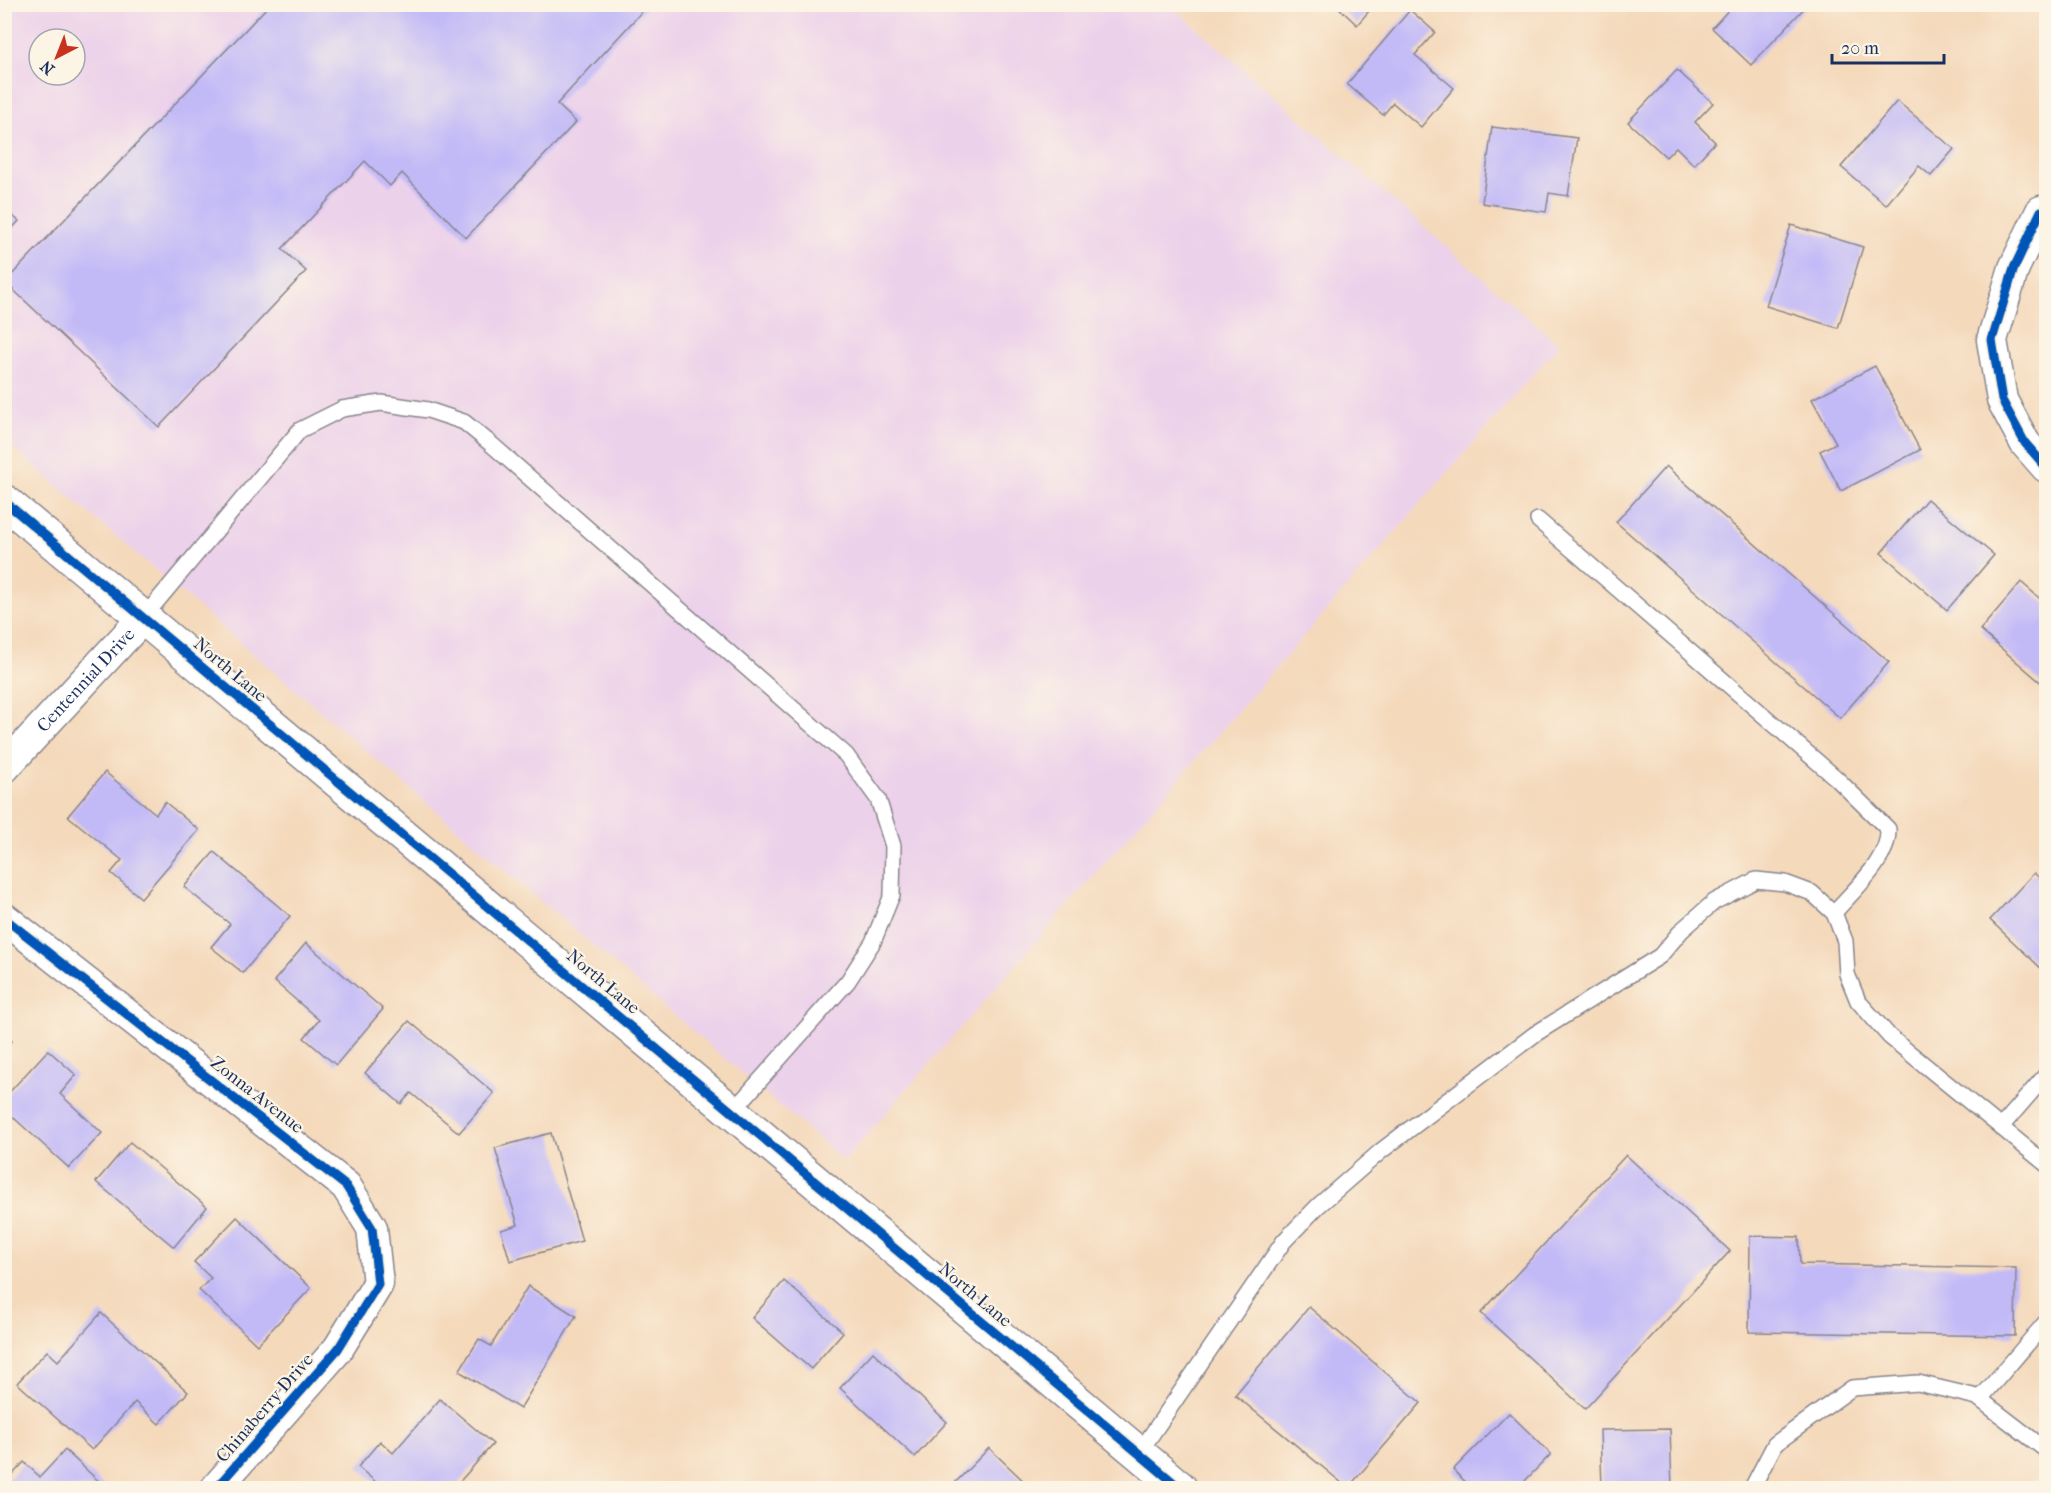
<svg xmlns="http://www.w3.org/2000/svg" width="2051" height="1493" font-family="'IM FELL French Canon',serif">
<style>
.built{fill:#ecd1ea;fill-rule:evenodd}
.building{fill:#c2baf7}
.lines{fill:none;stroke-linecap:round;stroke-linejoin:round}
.service-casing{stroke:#88848c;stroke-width:18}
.minor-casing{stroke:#88848c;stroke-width:33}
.tertiary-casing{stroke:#88848c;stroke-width:36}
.service{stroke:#fff;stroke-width:15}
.minor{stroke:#fff;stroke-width:30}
.tertiary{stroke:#fff;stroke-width:33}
.cycleway-casing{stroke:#fcf5e5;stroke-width:13}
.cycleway{stroke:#0057b8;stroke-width:9}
.labels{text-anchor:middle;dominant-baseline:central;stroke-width:4.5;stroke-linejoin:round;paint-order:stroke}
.street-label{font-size:18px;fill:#1b2f5e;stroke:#fcf5e5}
</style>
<rect width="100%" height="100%" fill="#fcf5e5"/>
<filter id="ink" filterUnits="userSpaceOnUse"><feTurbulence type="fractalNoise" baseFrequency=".0167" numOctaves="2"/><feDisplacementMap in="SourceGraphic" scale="12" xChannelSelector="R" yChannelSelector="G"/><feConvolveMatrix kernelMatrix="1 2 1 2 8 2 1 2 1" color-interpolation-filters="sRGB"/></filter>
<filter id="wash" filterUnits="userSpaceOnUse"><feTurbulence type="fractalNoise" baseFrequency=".008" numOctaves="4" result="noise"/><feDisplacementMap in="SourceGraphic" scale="24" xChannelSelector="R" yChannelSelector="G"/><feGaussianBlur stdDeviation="1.35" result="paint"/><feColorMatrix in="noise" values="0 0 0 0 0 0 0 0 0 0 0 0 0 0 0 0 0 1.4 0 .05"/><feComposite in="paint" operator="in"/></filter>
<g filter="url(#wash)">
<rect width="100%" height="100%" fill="#f4d9bb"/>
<path class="built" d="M5,5H1170L1559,345L844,1161L5,441ZM39,39H75V75H39Z"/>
<g id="blocks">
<g class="building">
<polygon points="270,4 649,4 557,104 576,122 466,238 402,173 390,186 365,161 282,249 306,271 159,427 5,282"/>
<polygon points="1335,4 1375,4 1357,25"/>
<polygon points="1734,4 1808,4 1751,65 1712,28"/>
<polygon points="1410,10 1435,32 1415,55 1454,88 1421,127 1393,103 1383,115 1347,84"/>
<polygon points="1677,70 1713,103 1695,122 1715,142 1694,165 1676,147 1666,157 1628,122"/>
<polygon points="1897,101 1954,149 1931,176 1919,166 1886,205 1841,167"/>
<polygon points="1492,127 1577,138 1568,196 1549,193 1546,212 1482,203"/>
<polygon points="4,209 19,221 4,237"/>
<polygon points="1791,225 1863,247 1838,328 1766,306"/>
<polygon points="1875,366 1920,450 1841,491 1820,451 1836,443 1812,399"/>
<polygon points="1666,466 1889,662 1840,718 1616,522"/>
<polygon points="1927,499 1994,555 1947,610 1881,553"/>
<polygon points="2021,582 2046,604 2046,687 1980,630"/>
<polygon points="105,772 156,814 165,802 199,830 141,898 111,873 122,860 68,816"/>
<polygon points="214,852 290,916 243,973 211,947 230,924 184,887"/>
<polygon points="2034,873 2046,884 2046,973 1990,920"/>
<polygon points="306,943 383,1009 336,1065 304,1038 319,1020 274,981"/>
<polygon points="409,1021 494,1093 459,1133 411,1093 401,1104 365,1073"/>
<polygon points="4,1035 12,1041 4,1050"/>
<polygon points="48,1050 76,1075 60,1094 102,1133 69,1168 4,1109 4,1098"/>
<polygon points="551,1133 582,1241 510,1261 501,1230 518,1225 495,1148"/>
<polygon points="130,1142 207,1207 174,1247 96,1182"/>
<polygon points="1626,1155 1730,1251 1585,1409 1481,1313"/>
<polygon points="237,1217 311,1288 257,1345 199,1290 211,1278 194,1262"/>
<polygon points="1750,1236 1799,1237 1800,1264 2016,1268 2015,1336 1749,1332"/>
<polygon points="784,1281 843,1332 811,1369 752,1318"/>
<polygon points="528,1286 576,1316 520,1409 459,1371 479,1339 491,1346"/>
<polygon points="1309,1307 1421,1403 1348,1488 1235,1395"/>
<polygon points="101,1313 188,1392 159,1424 135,1402 92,1450 17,1383 47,1351 58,1361"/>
<polygon points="873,1352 947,1422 915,1457 840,1388"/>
<polygon points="440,1399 493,1444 454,1488 383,1488 358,1467 380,1441 393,1453"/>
<polygon points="1509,1413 1551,1454 1518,1488 1472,1488 1453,1470"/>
<polygon points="1670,1429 1672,1488 1602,1488 1600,1430"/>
<polygon points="989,1448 1031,1488 959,1488 954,1484"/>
<polygon points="65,1450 105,1487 104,1488 4,1488 4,1484 24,1462 40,1477"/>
</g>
</g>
</g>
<g filter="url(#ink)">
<use href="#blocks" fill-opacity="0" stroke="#88848c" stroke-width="1.5"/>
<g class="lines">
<g class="service-casing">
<g id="service">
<path d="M1538,520L1836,778L1888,829C1890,860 1853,890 1834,913"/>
<polyline points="143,618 300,430 342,409 381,403 428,410 464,422 491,444 846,755 878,799 893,846 892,895 873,942 848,981 732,1112"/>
<polyline points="2001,1127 2046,1075"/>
<polyline points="1980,1399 2046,1322"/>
<polyline points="1139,1453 1284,1241 1318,1206 1381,1151 1535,1034 1660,956 1682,930 1714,902 1756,880 1785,883 1812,893 1834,913 1845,941 1847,974 1858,1001 1890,1037 2046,1164"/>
<polyline points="1752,1488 1775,1444 1852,1388 1918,1383 1977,1397 2046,1450"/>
</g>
</g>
<g class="minor-casing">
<g id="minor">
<polyline points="2041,211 2014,268 1992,340 2002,400 2025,443 2046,467"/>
<path id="s1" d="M4,768L143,618"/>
<polyline points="4,918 346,1186 372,1228 378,1284 338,1349 216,1488"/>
</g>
</g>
<g class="tertiary-casing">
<polyline id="tertiary" points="4,501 1180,1488"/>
</g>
<use href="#service" class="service"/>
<use href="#minor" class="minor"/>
<use href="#tertiary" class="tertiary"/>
<g class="cycleway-casing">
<g id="cycleway">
<polyline points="2041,211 2014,268 1992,340 2002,400 2025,443 2046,467"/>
<polyline points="4,501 1180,1488"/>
<polyline points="4,918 346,1186 372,1228 378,1284 338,1349 216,1488"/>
</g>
</g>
<use href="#cycleway" class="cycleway"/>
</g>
</g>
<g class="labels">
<g class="street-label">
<text transform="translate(230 670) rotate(40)">North Lane</text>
<text stroke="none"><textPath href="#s1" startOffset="120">Centennial Drive</textPath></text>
<text transform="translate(603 982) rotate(40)">North Lane</text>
<text transform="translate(257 1095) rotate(38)">Zonna Avenue</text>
<text transform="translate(975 1295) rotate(40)">North Lane</text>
<text transform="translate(265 1408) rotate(-49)">Chinaberry Drive</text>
</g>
</g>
<rect width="2051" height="1493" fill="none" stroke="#fcf5e5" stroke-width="24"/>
<g transform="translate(57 57) rotate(222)"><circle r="28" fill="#fcf5e5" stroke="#a2a6af" stroke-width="1.5"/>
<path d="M0-4.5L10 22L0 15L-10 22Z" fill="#c8321e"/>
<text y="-9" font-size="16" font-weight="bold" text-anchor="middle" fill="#1b2f5e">N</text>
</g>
<path d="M1832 54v9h112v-9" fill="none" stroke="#1b2f5e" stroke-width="3"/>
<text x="1841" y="54" font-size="18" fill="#1b2f5e" stroke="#fcf5e5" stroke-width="4.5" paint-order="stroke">20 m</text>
</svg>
